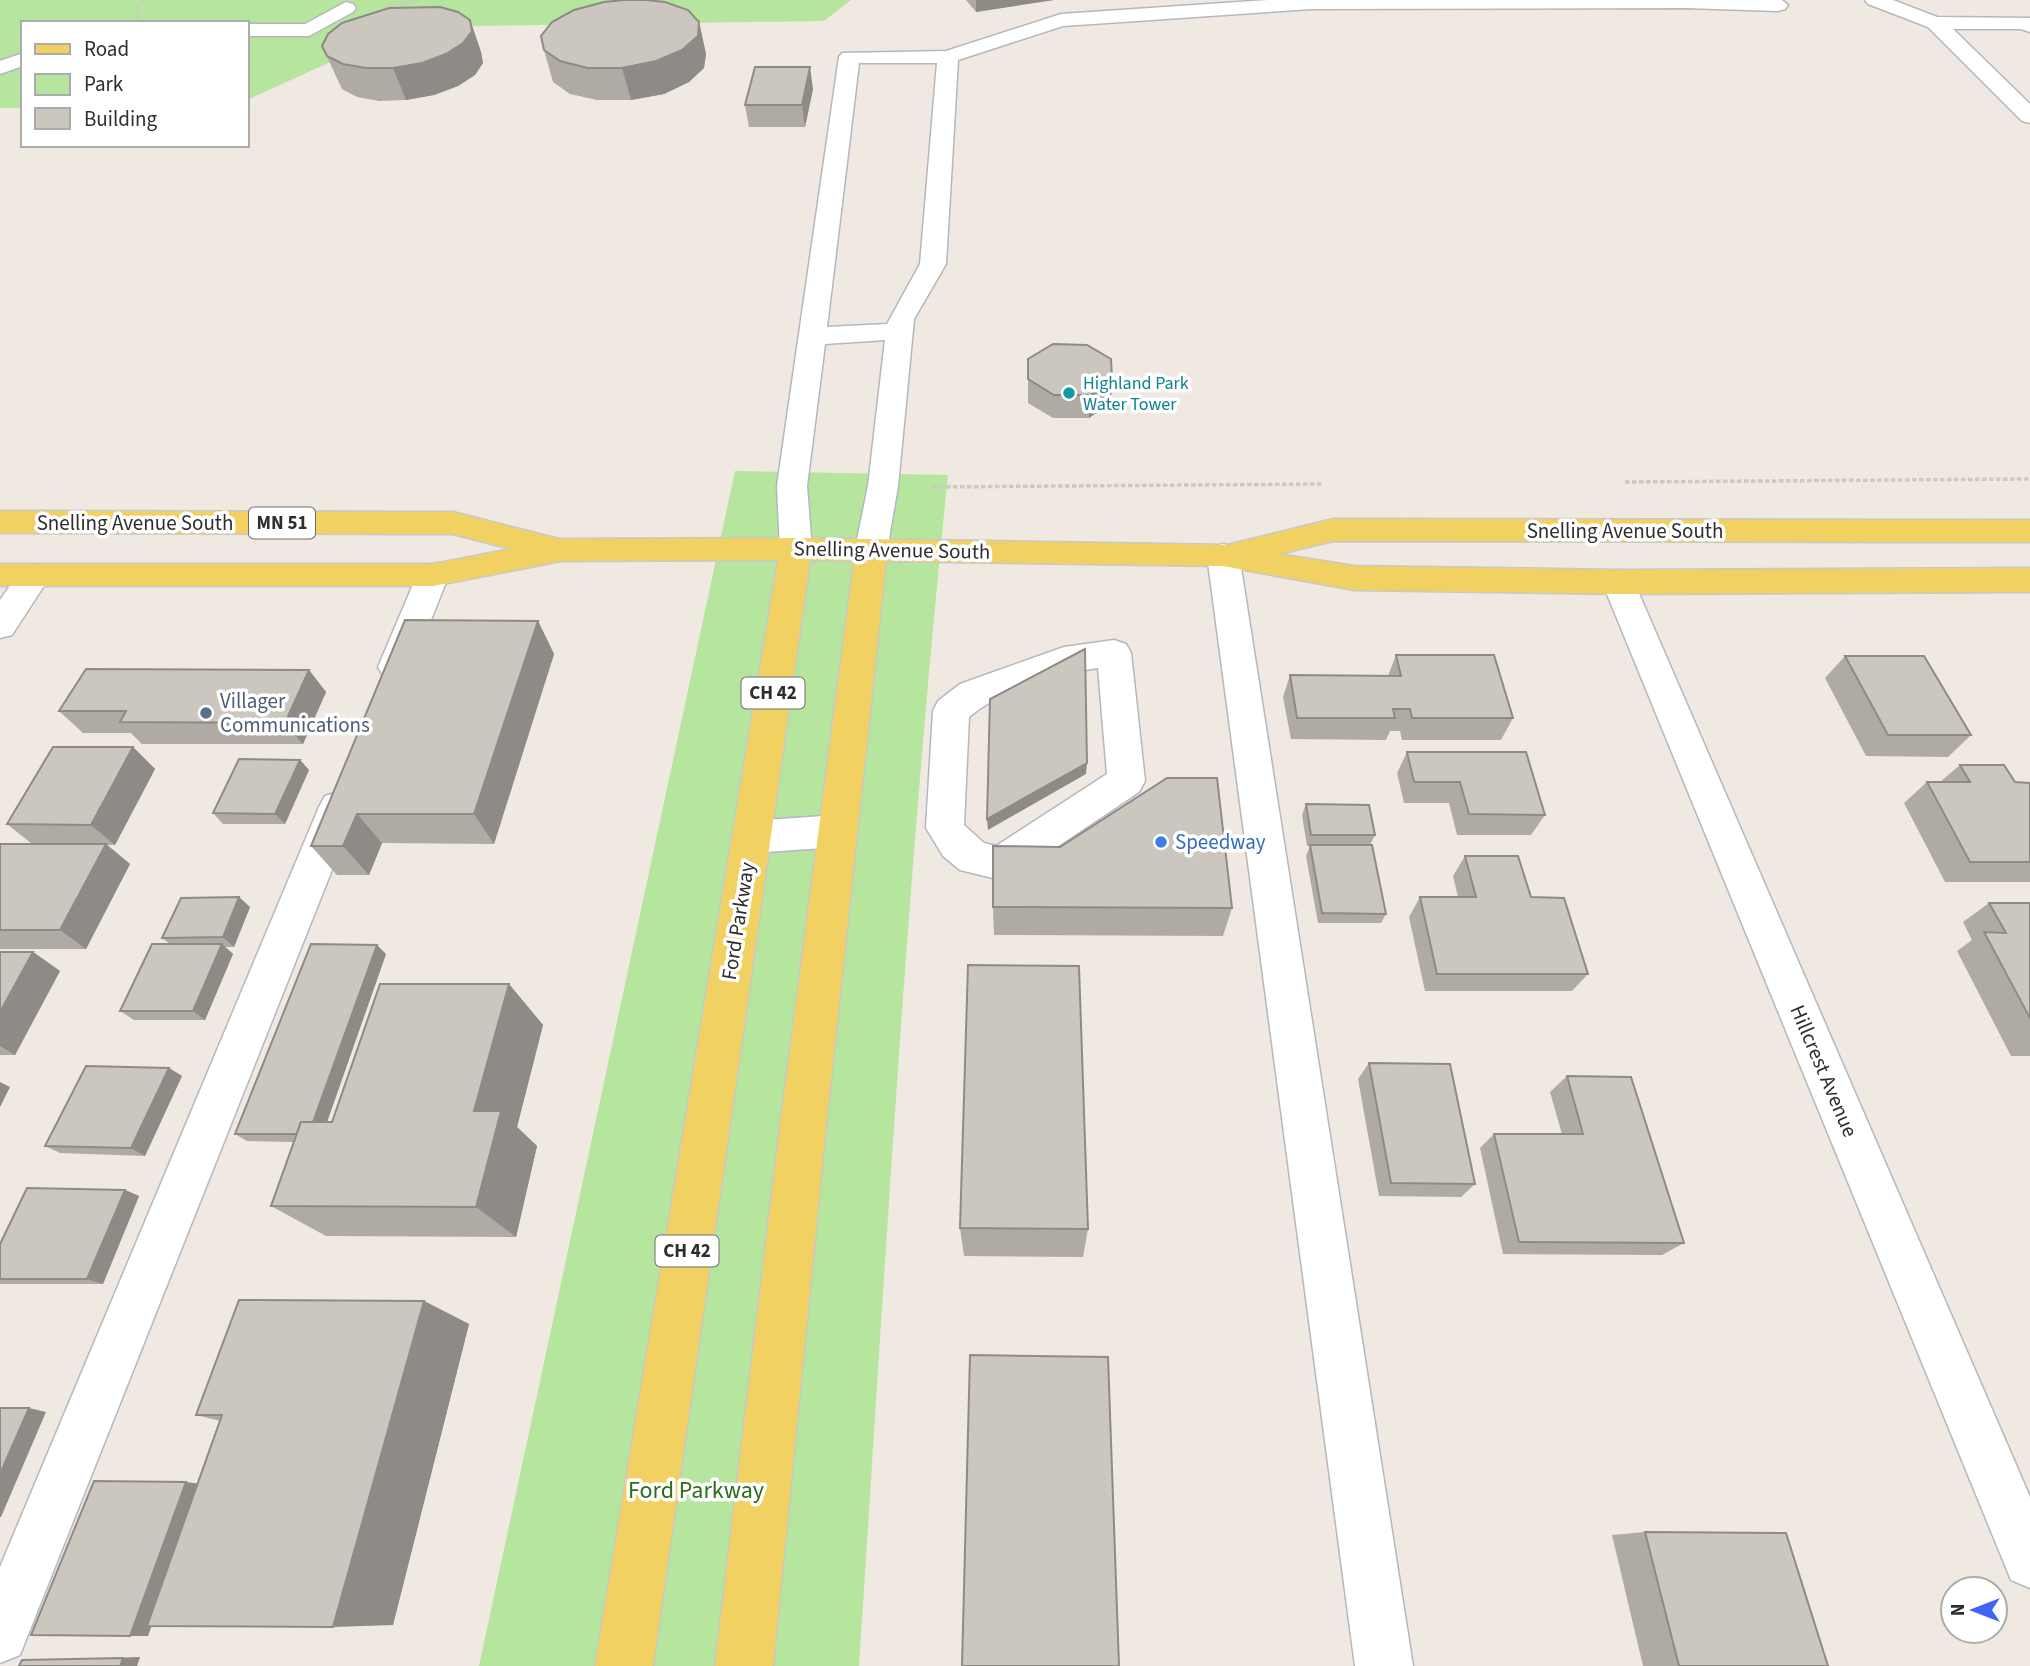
<svg xmlns="http://www.w3.org/2000/svg" width="2030" height="1666" font-family="'Source Sans 3',sans-serif">
<style>
.green{fill:#b6e59e}
.lines{fill:none;stroke-linecap:round;stroke-linejoin:round}
.minor-casing{stroke:#b4b7c1;stroke-width:3}
.major-casing{stroke:#c9c9c9;stroke-width:3}
.path-far1{stroke:#c9c9c9;stroke-width:2.5;stroke-dasharray:2.5 2;stroke-linecap:butt}
.path{stroke:#c9c9c9;stroke-width:3.5;stroke-dasharray:4.5 2.5;stroke-linecap:butt}
.minor{fill:#fff;fill-rule:evenodd}
.major{fill:#f2d163;fill-rule:evenodd}
.wall{fill:#afaba4}
.shaded-wall{fill:#8e8b86}
.building{fill:#cbc7bf;stroke:#8e8b86;stroke-width:2}
.culture-dot{fill:#0f9aa8;stroke:#fff;stroke-width:2.5}
.service-dot{fill:#5c6f8a;stroke:#fff;stroke-width:2.5}
.shop-dot{fill:#3f7fe0;stroke:#fff;stroke-width:2.5}
.labels{text-anchor:middle;dominant-baseline:central;stroke-width:7;stroke-linejoin:round;paint-order:stroke}
.far-culture-label{font-size:18px;fill:#0d838f;stroke:#fff;text-anchor:start}
.shield{fill:#fff;stroke:#6d6d6d;stroke-width:2}
.shield-label{font-size:19px;font-weight:bold;fill:#2e2e2e}
.street-label{font-size:21px;fill:#2e2e2e;stroke:#fff}
.service-label{font-size:21px;fill:#4e5e75;stroke:#fff;text-anchor:start}
.shop-label{font-size:21px;fill:#366cbe;stroke:#fff;text-anchor:start}
.near-park-label{font-size:24px;fill:#2c6e1b;stroke:#fff}
</style>
<rect width="100%" height="100%" fill="#efe9e1"/>
<g class="green">
<polygon points="0,0 851,0 824,21 407,27 247,100 247,23 23,23 23,108 0,108"/>
<path d="M735,471L948,475C907,871 885,1269 859,1666H479Z"/>
</g>
<g class="lines">
<g class="minor-casing">
<g id="minor">
<path d="M1268,0H1782L1788,5L1785,9L1778,11L1686,8L1311,9L1063,26L958,60L946,264L914,319L898,486L887,550L882,558L871,561L860,558L855,550L868,486L885,340L825,344L807,486L812,549L807,557L796,560L785,557L780,549L777,486L839,57L842,53L946,51L1061,14ZM859,63H937L920,264L887,324L827,327Z"/>
<polygon points="1865,0 1893,0 1937,17 2030,18 2030,32 2021,29 1953,29 2030,104 2030,123 2022,121 1928,27 1868,4"/>
<polygon points="346,2 353,4 356,8 353,12 309,36 247,36 247,24 305,24"/>
<polygon points="23,53 23,66 0,74 0,61"/>
<polygon points="1223,544 1234,547 1239,555 1413,1666 1355,1666 1207,555 1212,547"/>
<polygon points="35,564 47,567 51,575 12,635 0,638 0,600 23,567"/>
<polygon points="433,564 445,567 449,575 412,667 407,676 395,680 383,676 378,667 417,575 421,567"/>
<polygon points="1618,570 1630,574 1634,582 2030,1497 2030,1588 2011,1580 1602,582 1606,574"/>
<path d="M1114,640L1126,644L1131,653L1145,781L1139,792L1015,875L1001,880L960,870L943,856L926,828L933,711L938,701L960,684L1064,647ZM1098,668L1107,774L996,846L984,843L964,825L969,717C1001,690 1057,674 1098,668Z"/>
<polygon points="338,792 351,796 357,807 20,1655 0,1663 0,1567 319,807 325,796"/>
<polygon points="838,815 852,820 857,831 852,842 838,847 751,853 737,848 732,837 737,826 751,821"/>
</g>
</g>
<g class="major-casing">
<polygon id="major" points="0,511 453,512 559,539 796,538 1227,545 1333,519 2030,520 2030,542 1333,541 1279,554 1354,566 1618,570 2030,568 2030,592 1618,594 1354,590 1223,566 886,561 826,1126 773,1666 715,1666 780,1126 854,561 810,560 653,1666 595,1666 778,560 561,561 433,586 0,586 0,564 433,564 511,549 453,534 0,533"/>
</g>
<g class="path-far1">
<polyline points="389,6 418,0"/>
<polyline points="137,23 138,6 147,0"/>
</g>
<g class="path">
<polyline points="1625,482 2030,479"/>
<polyline points="932,487 1322,484"/>
</g>
<use href="#minor" class="minor"/>
<use href="#major" class="major"/>
</g>
<g class="wall">
<polygon points="966,0 1054,0 976,12"/>
<polygon points="470,20 481,52 483,63 475,75 458,86 434,95 406,100 379,101 357,97 342,89 322,46"/>
<polygon points="699,22 706,54 704,68 689,82 664,94 631,100 597,100 570,94 553,82 544,50"/>
<polygon points="813,89 805,127 749,127 745,105"/>
<polygon points="1028,359 1112,379 1111,403 1089,418 1053,418 1028,403"/>
<polygon points="538,621 554,654 494,844 382,843 369,875 337,875 311,846"/>
<polygon points="1396,655 1513,718 1501,740 1402,740 1400,731 1390,731 1386,740 1291,739 1283,697 1290,675 1388,676"/>
<polygon points="1845,656 1971,735 1948,757 1866,756 1825,678"/>
<polygon points="309,670 326,692 303,744 142,744 131,733 83,733 59,711"/>
<polygon points="133,747 155,769 115,845 107,845 130,864 86,949 0,949 0,844 32,844 7,824"/>
<polygon points="1407,752 1545,815 1531,835 1457,835 1449,803 1404,803 1397,773"/>
<polygon points="300,760 309,770 285,824 223,824 213,813"/>
<polygon points="1960,765 2015,782 2030,783 2030,882 1945,882 1904,803 1927,782 1940,782"/>
<polygon points="1306,804 1375,835 1370,845 1386,914 1381,923 1318,923 1306,856 1310,846 1307,846 1302,815"/>
<polygon points="1465,856 1531,897 1588,974 1572,991 1425,991 1409,917 1420,897 1458,897 1453,876"/>
<polygon points="1989,903 2030,903 2030,1056 2011,1056 1957,951 1972,940 1963,922"/>
<polygon points="250,907 234,947 225,947 233,954 205,1020 134,1020 120,1011 170,944 162,938"/>
<polygon points="993,907 1232,908 1223,936 994,935"/>
<polygon points="0,952 33,952 60,971 15,1055 0,1055"/>
<polygon points="386,954 327,1122 332,1122 509,984 543,1025 517,1127 537,1146 516,1237 326,1236 271,1206 294,1142 247,1141 235,1134"/>
<polygon points="1369,1063 1475,1184 1461,1197 1379,1196 1358,1079"/>
<polygon points="169,1068 182,1076 145,1156 60,1153 45,1146"/>
<polygon points="1567,1076 1684,1243 1662,1255 1503,1254 1480,1148 1494,1134 1562,1134 1550,1092"/>
<polygon points="125,1190 139,1196 103,1284 0,1284 0,1244"/>
<polygon points="960,1228 1088,1229 1083,1257 964,1256"/>
<polygon points="424,1301 469,1324 393,1625 151,1626 148,1636 130,1636 198,1484 220,1421 196,1415"/>
<polygon points="1645,1532 1828,1666 1643,1666 1612,1535"/>
<polygon points="140,1657 137,1666 19,1666 22,1660"/>
</g>
<g class="shaded-wall">
<polygon points="976,0 1054,0 976,12"/>
<polygon points="470,20 481,52 483,63 475,75 458,86 434,95 406,100 393,68"/>
<polygon points="699,22 706,54 704,68 689,82 664,94 631,100 622,68"/>
<polygon points="810,67 813,89 805,127 802,105"/>
<polygon points="1112,379 1111,403 1089,418 1090,395"/>
<polygon points="538,621 554,654 494,844 474,814"/>
<polygon points="309,670 326,692 303,744 285,723"/>
<polygon points="133,747 155,769 115,845 91,825"/>
<polygon points="300,760 309,770 285,824 275,814"/>
<polygon points="1087,763 1086,774 988,830 987,819"/>
<polygon points="357,814 382,843 369,875 343,846"/>
<polygon points="106,844 130,864 86,949 60,930"/>
<polygon points="239,897 250,907 234,947 223,937"/>
<polygon points="222,944 233,954 205,1020 193,1011"/>
<polygon points="377,945 386,954 320,1142 309,1135"/>
<polygon points="33,952 60,971 15,1055 0,1046 0,1012"/>
<polygon points="509,984 543,1025 517,1127 537,1146 516,1237 476,1207 474,1111"/>
<polygon points="169,1068 182,1076 145,1156 131,1148"/>
<polygon points="0,1082 10,1087 0,1107"/>
<polygon points="125,1190 139,1196 103,1284 87,1279"/>
<polygon points="424,1301 469,1324 393,1625 333,1627"/>
<polygon points="29,1408 46,1412 1,1517 0,1517 0,1474"/>
<polygon points="186,1482 202,1484 148,1636 130,1636"/>
<polygon points="140,1657 137,1666 120,1666 123,1658"/>
</g>
<g class="building">
<polygon points="624,0 646,0 665,2 688,10 699,22 698,36 682,50 656,61 622,68 588,68 560,61 544,50 541,36 552,22 574,10 604,2"/>
<polygon points="440,7 458,12 470,20 472,31 463,43 446,54 422,63 393,68 366,68 343,64 327,56 322,46 328,34 342,23 389,8"/>
<polygon points="755,67 810,67 802,105 745,105"/>
<polygon points="1053,344 1087,345 1111,359 1112,379 1090,395 1054,395 1028,379 1028,359"/>
<polygon points="405,620 538,621 474,814 357,814 343,846 311,846"/>
<polygon points="1085,649 1087,763 987,819 990,699"/>
<polygon points="1396,655 1494,655 1513,718 1412,718 1410,709 1393,709 1395,718 1297,718 1290,675 1401,676"/>
<polygon points="1845,656 1924,656 1971,735 1888,735"/>
<polygon points="86,669 309,670 285,723 120,722 126,711 59,711"/>
<polygon points="53,747 133,747 91,825 7,824"/>
<polygon points="1407,752 1526,752 1545,815 1469,814 1460,782 1414,782"/>
<polygon points="239,759 300,760 275,814 213,813"/>
<polygon points="1960,765 2004,765 2015,782 2030,783 2030,862 1970,862 1927,782 1970,782"/>
<polygon points="1167,778 1217,778 1232,908 993,907 993,846 1060,847"/>
<polygon points="1306,804 1369,805 1375,835 1311,835"/>
<polygon points="0,844 106,844 60,930 0,930"/>
<polygon points="1310,845 1372,845 1386,914 1322,913"/>
<polygon points="1465,856 1518,856 1531,897 1564,898 1588,974 1437,974 1420,897 1476,897"/>
<polygon points="239,897 223,937 162,938 181,898"/>
<polygon points="1989,903 2030,903 2030,1018 1984,932 2006,933"/>
<polygon points="152,944 222,944 193,1011 120,1011"/>
<polygon points="311,944 377,945 313,1122 301,1122 297,1134 235,1134"/>
<polygon points="0,952 33,952 0,1012"/>
<polygon points="968,965 1079,966 1088,1229 960,1228"/>
<polygon points="380,984 509,984 474,1111 501,1111 476,1207 271,1206 301,1122 332,1122"/>
<polygon points="1369,1063 1450,1064 1475,1184 1391,1183"/>
<polygon points="86,1066 169,1068 131,1148 45,1146"/>
<polygon points="1567,1076 1631,1077 1684,1243 1519,1242 1494,1134 1583,1134"/>
<polygon points="27,1188 125,1190 87,1279 0,1279 0,1244"/>
<polygon points="239,1300 424,1301 333,1627 147,1626 222,1415 196,1415"/>
<polygon points="970,1355 1108,1357 1119,1666 962,1666"/>
<polygon points="0,1408 29,1408 0,1474"/>
<polygon points="94,1481 186,1482 130,1636 31,1635"/>
<polygon points="1645,1532 1786,1533 1828,1666 1679,1666"/>
<polygon points="123,1658 120,1666 19,1666 22,1660"/>
</g>
<circle class="culture-dot" cx="1069" cy="393" r="7"/>
<circle class="service-dot" cx="206" cy="713" r="7"/>
<circle class="shop-dot" cx="1161" cy="842" r="7"/>
<g class="labels">
<g class="far-culture-label">
<text x="1083" y="383">Highland Park<tspan x="1083" dy="21">Water Tower</tspan></text>
</g>
<g class="shield">
<rect x="249" y="507.5" width="66" height="31" rx="5"/>
<rect x="741.5" y="677.5" width="63" height="31" rx="5"/>
<rect x="655.5" y="1235.5" width="63" height="31" rx="5"/>
</g>
<g class="shield-label">
<text x="282" y="523">MN 51</text>
<text x="773" y="693">CH 42</text>
<text x="687" y="1251">CH 42</text>
</g>
<g class="street-label">
<text x="135" y="523">Snelling Avenue South</text>
<text x="1625" y="531">Snelling Avenue South</text>
<text transform="translate(892 550) rotate(1)">Snelling Avenue South</text>
<text transform="translate(738 921) rotate(-81)">Ford Parkway</text>
<text transform="translate(1824 1071) rotate(67)">Hillcrest Avenue</text>
</g>
<g class="service-label">
<text x="220" y="701">Villager<tspan x="220" dy="24">Communications</tspan></text>
</g>
<g class="shop-label">
<text x="1175" y="842">Speedway</text>
</g>
<g class="near-park-label">
<text x="696" y="1490">Ford Parkway</text>
</g>
</g>
<rect x="21" y="21" width="228" height="126" fill="#ffffff" stroke="#ababab" stroke-width="2"/>
<rect x="35" y="44" width="35" height="10" fill="#f2d163" stroke="#ababab" stroke-width="2"/>
<text x="84" y="56" font-size="21" fill="#2e2e2e">Road</text>
<rect x="35" y="74" width="35" height="21" fill="#b6e59e" stroke="#ababab" stroke-width="2"/>
<text x="84" y="91" font-size="21" fill="#2e2e2e">Park</text>
<rect x="35" y="108" width="35" height="21" fill="#cbc7bf" stroke="#ababab" stroke-width="2"/>
<text x="84" y="126" font-size="21" fill="#2e2e2e">Building</text>
<g transform="translate(1974 1610) rotate(270)"><circle r="33" fill="#ffffff" stroke="#ababab" stroke-width="2"/>
<path d="M0-5L12 26L0 18L-12 26Z" fill="#4264fb"/>
<text y="-10" font-size="19" font-weight="bold" text-anchor="middle" fill="#2e2e2e">N</text>
</g>
</svg>
